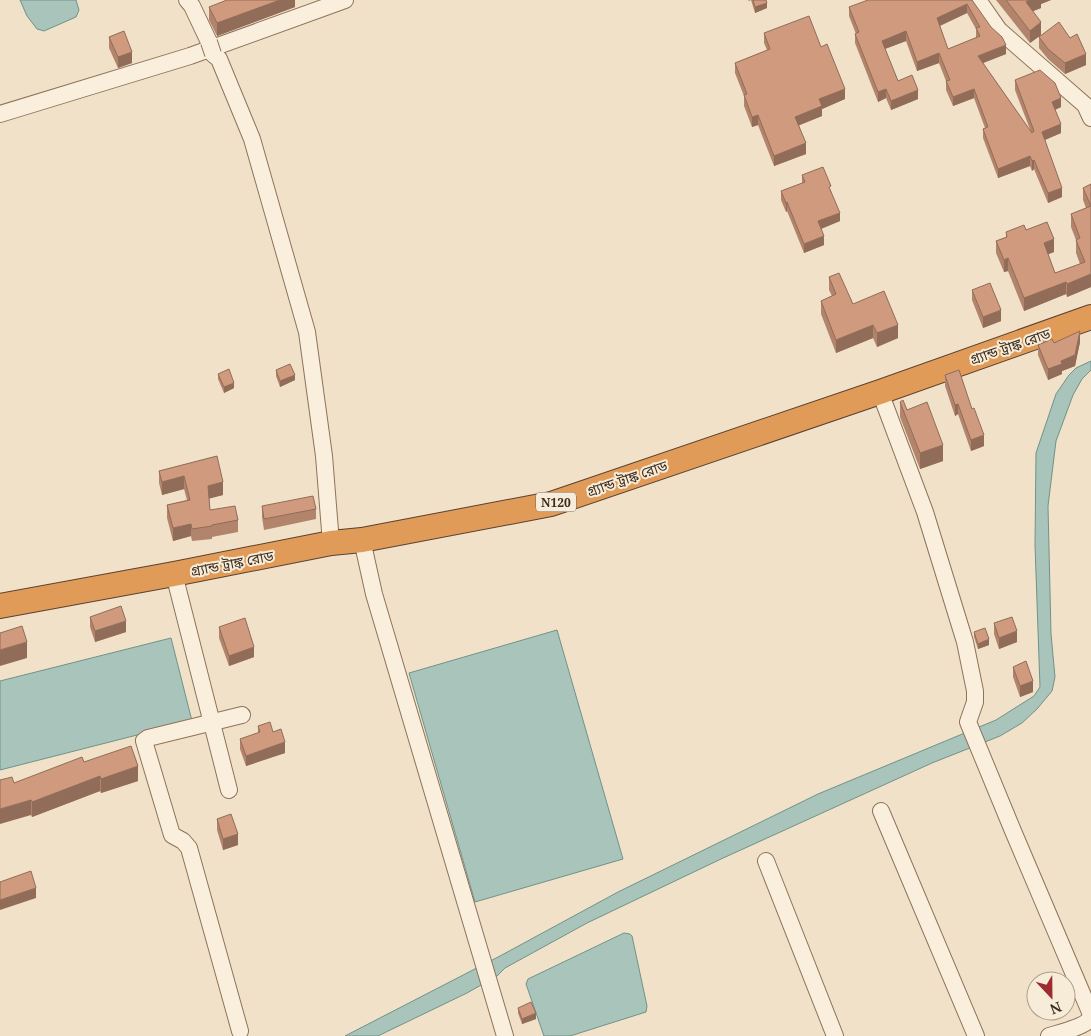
<svg xmlns="http://www.w3.org/2000/svg" width="1091" height="1036" font-family="'Noto Serif','Noto Sans Bengali',serif">
<style>
.water{fill:#a9c4ba;stroke:#6f9388}
.lines{fill:none;stroke-linecap:round;stroke-linejoin:round}
.minor-casing{stroke:#8d735c;stroke-width:18}
.highway-casing{stroke:#5b4130;stroke-width:26}
.minor{stroke:#faefdc;stroke-width:16}
.highway{stroke:#e09b58;stroke-width:24}
.minor-bridge-casing{stroke:#8d735c;stroke-width:18;stroke-linecap:butt}
.minor-bridge{stroke:#faefdc;stroke-width:16}
.wall{fill:#b2846c;fill-rule:evenodd}
.shaded-wall{fill:#916c58}
.building{fill:#cf9a7d;stroke:#916c58;fill-rule:evenodd}
.labels{text-anchor:middle;dominant-baseline:central;stroke-width:4;stroke-linejoin:round;paint-order:stroke}
.shield{fill:#f7ecd8;stroke:#756657;stroke-width:1}
.shield-label{font-size:12px;font-weight:bold;fill:#3d2c20}
.street-label{font-size:14px;fill:#3d2c20;stroke:#f7ecd8}
</style>
<rect width="100%" height="100%" fill="#f0e1c8"/>
<g class="water">
<polygon points="20,0 76,0 79,10 76,17 44,31 37,29 27,16"/>
<polygon points="1091,361 1091,370 1082,379 1073,395 1056,441 1048,506 1051,634 1055,677 1052,691 1037,709 1022,723 1000,736 932,763 721,859 587,923 505,968 497,976 467,993 382,1034 378,1036 345,1036 500,956 618,892 818,794 996,720 1034,696 1040,687 1035,545 1036,453 1056,394 1069,375 1076,368"/>
<polygon points="557,630 623,859 475,902 409,673"/>
<polygon points="171,638 192,721 0,770 0,681"/>
<polygon points="624,933 630,934 632,936 647,1006 646,1012 570,1036 544,1036 526,984 528,979"/>
</g>
<g class="lines">
<g class="minor-casing">
<g id="minor">
<polyline points="187,0 192,6 209,42"/>
<polyline points="978,0 999,30 1085,105 1091,118"/>
<polyline points="213,54 219,59 252,139 307,332 324,456 331,543"/>
<polyline points="0,114 190,56 345,0"/>
<path d="M880,392L925,512L965,642L975,691V702L968,722L1013,831L1090,1012C1090,1015 1091,1017 1089,1020C1083,1027 1059,1033 1049,1036"/>
<polyline points="362,540 374,594 505,1036"/>
<polyline points="174,574 229,790"/>
<polyline points="881,811 976,1036"/>
<polyline points="766,861 835,1036"/>
<polyline points="240,1031 189,848 183,841 172,835 144,741 148,738 242,715"/>
</g>
</g>
<g class="highway-casing">
<polyline id="highway" points="0,606 174,574 331,543 362,540 551,504 880,392 1091,317"/>
</g>
<use href="#minor" class="minor"/>
<use href="#highway" class="highway"/>
<g class="minor-bridge-casing">
<polyline id="minor-bridge" points="209,42 213,54"/>
</g>
<use href="#minor-bridge" class="minor-bridge"/>
</g>
<g class="wall">
<polygon points="295,0 295,7 217,36 209,20 209,7"/>
<polygon points="748,0 766,0 767,8 755,13 751,0 749,1"/>
<path d="M972,0L1006,54L983,63L1031,132L1015,90V80L1061,107L1055,110L1061,133L1045,140L1062,197L1048,203L1034,169L1032,171L1030,166L998,178L983,138V129L985,128L974,98L953,106L946,90V81L939,63L917,71L906,41L885,49L898,81L918,99L891,110L886,98L878,102L855,43V34H856L849,16V7ZM967,13L976,29V38L948,49L940,26Z"/>
<polygon points="996,0 1051,0 1041,4 1041,8 1033,11 1041,35 1030,43"/>
<polygon points="764,33 821,47 845,99 822,109 822,116 799,125 806,154 774,166 758,125 752,127 744,106 744,96 735,73 735,63 767,50 764,43"/>
<polygon points="109,37 132,63 118,68 109,48"/>
<polygon points="1039,37 1070,38 1086,65 1065,74 1048,59 1039,48"/>
<polygon points="802,175 831,191 840,221 821,229 824,245 804,253 787,211 786,212 781,200 781,191 802,183"/>
<polygon points="1091,184 1091,287 1067,297 1066,294 1024,311 1008,271 1004,272 996,253 996,241 1006,237 1006,232 1026,230 1054,252 1048,254 1055,273 1080,264 1076,253 1076,240 1071,227 1071,214 1086,208 1083,200 1083,188"/>
<polygon points="829,277 853,304 898,338 877,347 873,338 836,353 821,314 821,301 832,296 829,290"/>
<polygon points="972,290 1001,321 983,328 972,300"/>
<polygon points="1080,342 1075,366 1062,371 1062,374 1048,380 1038,355 1038,345"/>
<polygon points="276,370 295,380 280,387 276,376"/>
<polygon points="218,374 234,388 224,393 218,379"/>
<polygon points="945,375 972,409 984,446 971,451 958,414 955,416 945,386"/>
<polygon points="900,402 907,410 943,461 920,469 900,417"/>
<polygon points="217,456 223,495 209,498 210,510 238,520 238,532 212,537 212,539 192,541 191,536 173,541 167,518 167,505 187,500 184,489 162,495 159,483 159,471"/>
<polygon points="262,506 316,509 316,519 264,530 262,517"/>
<polygon points="90,617 126,632 95,642 90,627"/>
<polygon points="994,623 1017,642 999,649 994,634"/>
<polygon points="219,627 254,657 229,666 219,638"/>
<polygon points="974,632 989,645 978,649 974,637"/>
<polygon points="1013,667 1033,692 1020,697 1013,677"/>
<polygon points="258,726 273,732 285,753 246,766 240,749 240,739 258,733"/>
<polygon points="84,762 138,781 101,793 100,791 32,817 14,783"/>
<polygon points="217,819 238,845 223,850 217,830"/>
<polygon points="518,1008 536,1019 522,1024 518,1013"/>
</g>
<g class="shaded-wall">
<polygon points="280,0 295,0 295,7 217,36 217,23"/>
<polygon points="1029,0 1051,0 1041,4 1041,8 1026,14 1026,2"/>
<polygon points="767,3 767,8 755,13 755,7"/>
<polygon points="967,4 967,13 937,27 937,18"/>
<polygon points="1041,22 1041,35 1030,43 1030,31"/>
<polygon points="906,31 906,41 882,50 882,41"/>
<polygon points="1006,45 1006,54 978,65 978,56"/>
<polygon points="132,52 132,63 118,68 118,57"/>
<polygon points="939,53 939,63 917,71 917,62"/>
<polygon points="1086,54 1086,65 1065,74 1065,63"/>
<polygon points="845,89 845,99 822,109 822,116 795,127 795,117 819,99"/>
<polygon points="886,89 886,98 878,102 878,92"/>
<polygon points="974,89 974,98 953,106 953,97"/>
<polygon points="918,90 918,99 891,110 891,101"/>
<polygon points="1061,98 1061,107 1052,111 1052,102"/>
<polygon points="758,115 758,125 752,127 752,117"/>
<polygon points="1061,124 1061,133 1042,141 1042,132"/>
<polygon points="806,143 806,154 774,166 774,156"/>
<polygon points="1030,156 1030,166 998,178 998,169"/>
<polygon points="1034,160 1034,169 1032,171 1032,161"/>
<polygon points="1062,188 1062,197 1048,203 1048,193"/>
<polygon points="787,202 787,211 786,212 786,203"/>
<polygon points="840,213 840,221 818,230 818,221"/>
<polygon points="824,236 824,245 804,253 804,244"/>
<polygon points="1054,239 1054,252 1044,256 1044,243"/>
<polygon points="1008,258 1008,271 1004,272 1004,260"/>
<polygon points="1091,274 1091,287 1067,297 1067,284"/>
<polygon points="1066,282 1066,294 1024,311 1024,298"/>
<polygon points="1001,310 1001,321 983,328 983,317"/>
<polygon points="873,325 873,338 836,353 836,340"/>
<polygon points="898,325 898,338 877,347 877,333"/>
<polygon points="1080,331 1080,342 1075,366 1062,371 1062,374 1048,380 1048,369 1061,361"/>
<polygon points="295,375 295,380 280,387 280,381"/>
<polygon points="234,383 234,388 224,393 224,387"/>
<polygon points="958,404 958,414 955,416 955,405"/>
<polygon points="984,435 984,446 971,451 971,440"/>
<polygon points="943,445 943,461 920,469 920,453"/>
<polygon points="184,476 184,489 162,495 162,482"/>
<polygon points="223,482 223,495 208,499 208,486"/>
<polygon points="191,524 191,536 173,541 173,528"/>
<polygon points="126,621 126,632 95,642 95,631"/>
<polygon points="1017,631 1017,642 999,649 999,638"/>
<polygon points="989,639 989,645 978,649 978,644"/>
<polygon points="27,642 27,658 0,666 0,650"/>
<polygon points="254,647 254,657 229,666 229,656"/>
<polygon points="1033,681 1033,692 1020,697 1020,686"/>
<polygon points="285,742 285,753 246,766 246,756"/>
<polygon points="138,766 138,781 101,793 101,779"/>
<polygon points="100,776 100,791 32,817 32,802"/>
<polygon points="31,800 31,815 0,824 0,809"/>
<polygon points="238,834 238,845 223,850 223,839"/>
<polygon points="36,888 36,898 0,910 0,900"/>
<polygon points="536,1013 536,1019 522,1024 522,1019"/>
</g>
<g class="building">
<polygon points="227,0 280,0 217,23 209,7"/>
<polygon points="753,0 766,0 767,3 755,7"/>
<path d="M868,0H972L991,27L1002,37L1006,45L978,56L1032,133L1034,131L1015,80L1040,70L1055,83L1061,98L1052,102L1061,124L1042,132L1062,188L1048,193L1034,160L1032,161L1030,156L998,169L983,129L988,127L974,89L953,97L946,81L950,80L939,53L917,62L906,31L882,41L898,81L912,75L918,90L891,101L886,89L878,92L855,34L859,32L849,7ZM967,4L980,27L976,28L980,36L948,49L937,18Z"/>
<polygon points="1006,0 1029,0 1026,2 1041,22 1030,31"/>
<polygon points="809,16 821,47 827,44 845,89 819,99 822,106 795,117 806,143 774,156 758,115 752,117 744,95 747,94 735,63 770,49 764,33"/>
<polygon points="1059,22 1070,38 1077,34 1086,54 1065,63 1048,49 1039,37"/>
<polygon points="124,31 132,52 118,57 109,37"/>
<polygon points="823,167 831,186 829,187 840,213 818,221 824,236 804,244 787,202 786,203 781,191 805,182 802,175"/>
<polygon points="1091,184 1091,274 1067,284 1066,282 1024,298 1008,258 1004,260 996,241 1007,237 1006,232 1024,225 1026,230 1047,222 1054,239 1044,243 1055,273 1085,262 1076,240 1080,238 1071,214 1091,206 1083,188"/>
<polygon points="839,273 853,304 884,291 898,325 877,333 873,325 836,340 821,301 836,294 829,277"/>
<polygon points="990,283 1001,310 983,317 972,290"/>
<polygon points="1080,331 1075,355 1061,361 1062,364 1048,369 1038,345 1052,339 1054,343"/>
<polygon points="290,364 295,375 280,381 276,370"/>
<polygon points="229,369 234,383 224,387 218,374"/>
<polygon points="959,370 972,409 974,408 984,435 971,440 958,404 955,405 945,375"/>
<polygon points="903,400 907,410 927,402 943,445 920,453 900,402"/>
<polygon points="217,456 223,482 208,486 210,510 235,506 238,520 212,525 212,526 192,529 191,524 173,528 167,505 190,500 184,476 162,482 159,471"/>
<polygon points="313,496 316,509 264,519 262,506"/>
<polygon points="121,606 126,621 95,631 90,617"/>
<polygon points="1012,617 1017,631 999,638 994,623"/>
<polygon points="245,618 254,647 229,656 219,627"/>
<polygon points="22,626 27,642 0,650 0,633"/>
<polygon points="985,628 989,639 978,644 974,632"/>
<polygon points="1026,661 1033,681 1020,686 1013,667"/>
<polygon points="270,722 273,732 281,729 285,742 246,756 240,739 260,732 258,726"/>
<polygon points="131,746 138,766 101,779 100,776 32,802 31,800 0,809 0,780 12,777 14,783 82,757 84,762"/>
<polygon points="231,814 238,834 223,839 217,819"/>
<polygon points="31,871 36,888 0,900 0,882"/>
<polygon points="531,1002 536,1013 522,1019 518,1008"/>
</g>
<g class="labels">
<rect class="shield" x="536" y="492.5" width="40" height="19" rx="4"/>
<g class="shield-label">
<text x="556" y="502">N120</text>
</g>
<g class="street-label">
<text transform="translate(1010 346) rotate(-19)">গ্র্যান্ড ট্রাঙ্ক রোড</text>
<text transform="translate(627 478) rotate(-19)">গ্র্যান্ড ট্রাঙ্ক রোড</text>
<text transform="translate(232 563) rotate(-11)">গ্র্যান্ড ট্রাঙ্ক রোড</text>
</g>
</g>
<g transform="translate(1051 996) rotate(158)"><circle r="24" fill="#f7ecd8" stroke="#ad9f8e"/>
<path d="M0-4L9 19L0 12L-9 19Z" fill="#9e2a32"/>
<text y="-8" font-size="14" font-weight="bold" text-anchor="middle" fill="#3d2c20">N</text>
</g>
</svg>
